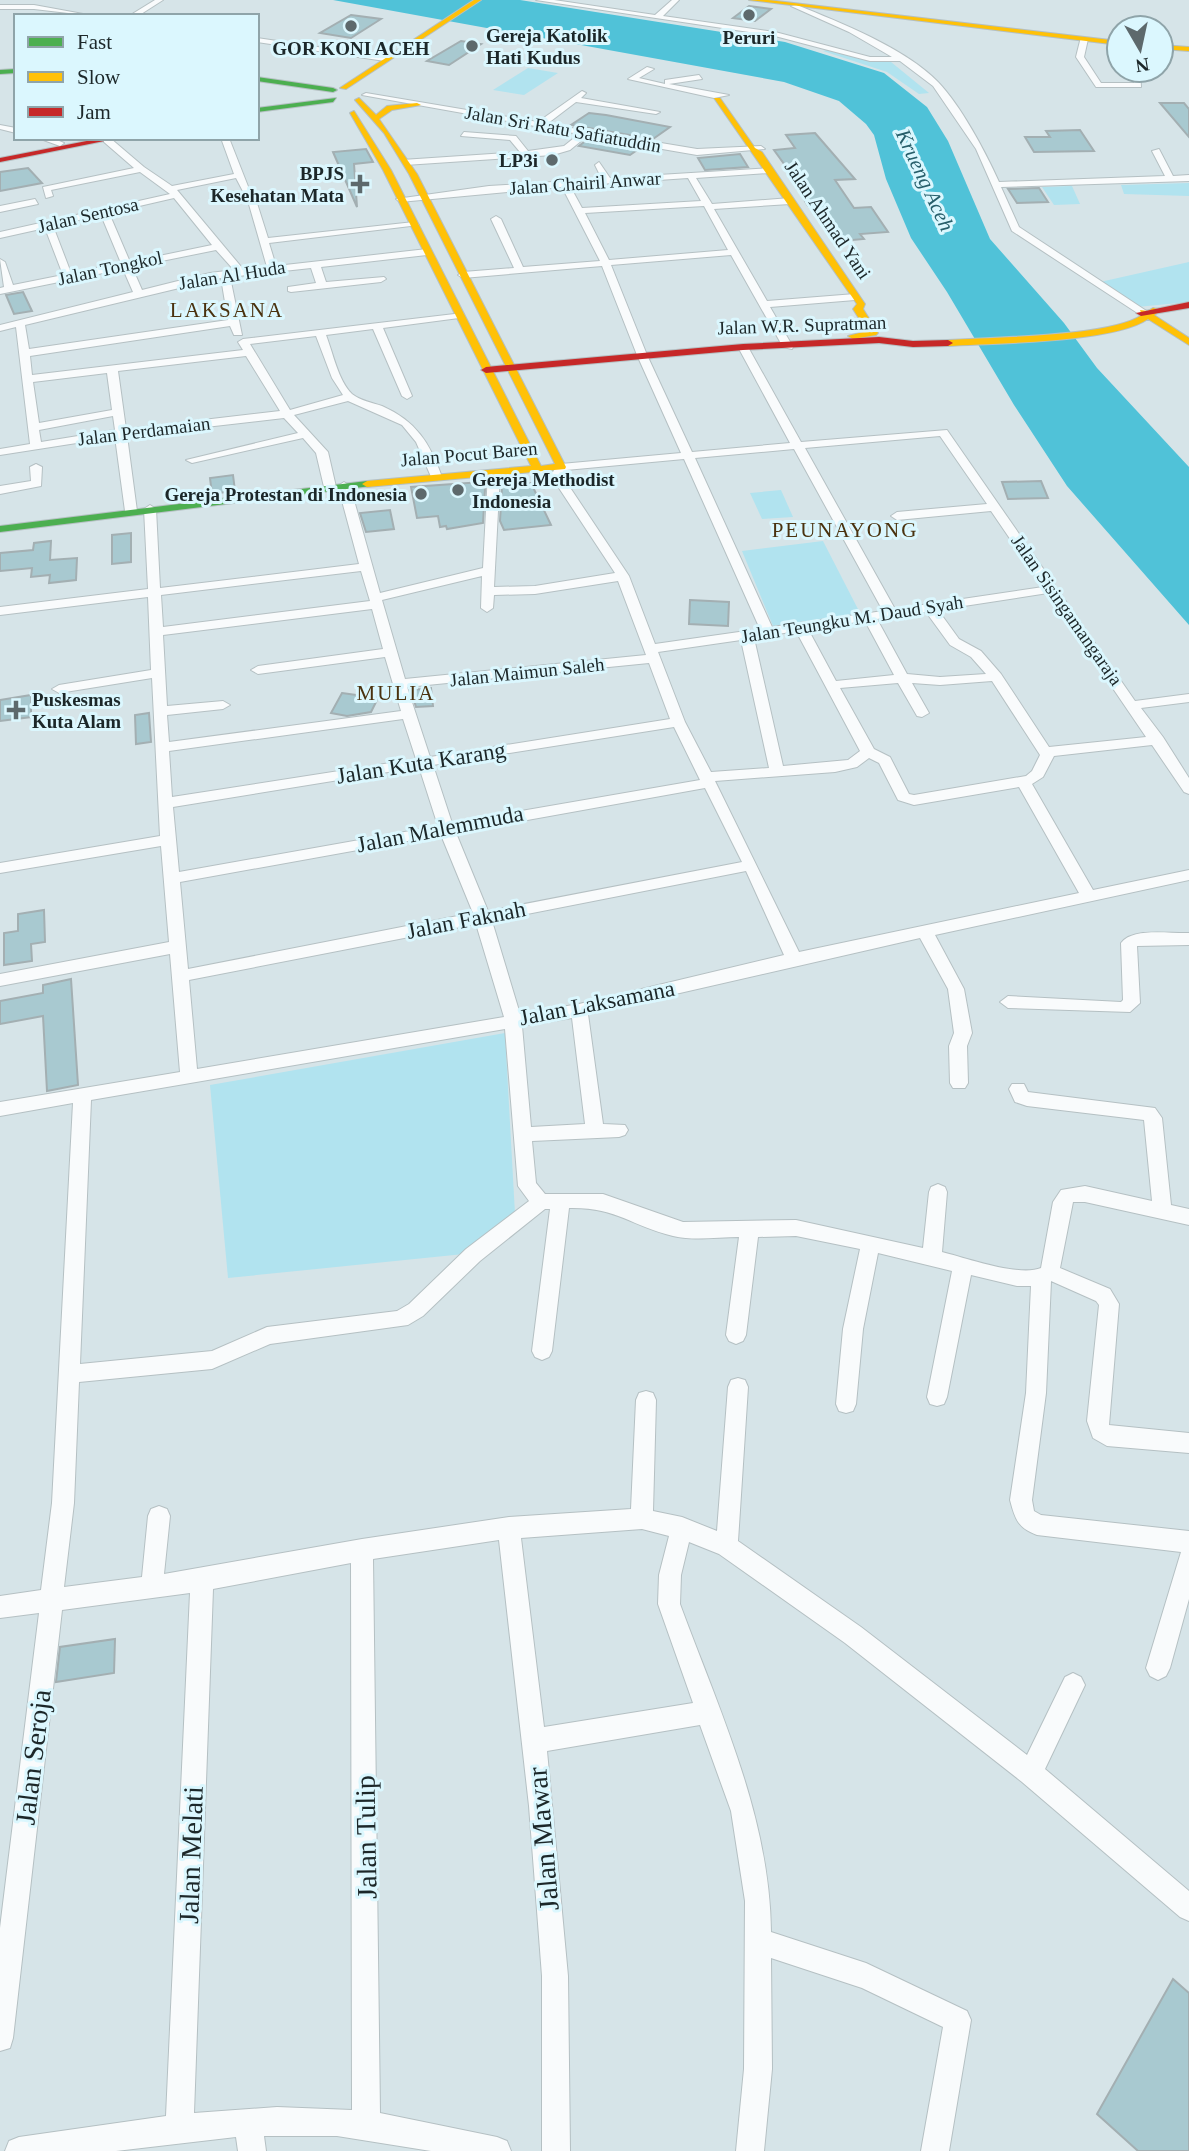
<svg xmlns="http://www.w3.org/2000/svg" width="1189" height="2151" font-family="Georgia,serif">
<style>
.green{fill:#b1e3ef}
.water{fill:#50c2d8}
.building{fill:#a8c9d0;stroke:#a3afb2;stroke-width:2}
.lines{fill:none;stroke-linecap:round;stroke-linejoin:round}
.street-casing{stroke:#b5c0c3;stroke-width:2}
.fast-casing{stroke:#b5c0c3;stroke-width:2}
.slow-casing{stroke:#b5c0c3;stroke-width:2}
.jam-casing{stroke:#b5c0c3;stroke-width:2}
.street{fill:#f9fbfc;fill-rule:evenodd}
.fast{fill:#4caf50;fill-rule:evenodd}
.slow{fill:#ffc107;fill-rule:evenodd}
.jam{fill:#c62828;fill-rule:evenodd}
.poi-dot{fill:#5d696c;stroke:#dbf7fe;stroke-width:2.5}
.labels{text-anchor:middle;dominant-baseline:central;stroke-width:6;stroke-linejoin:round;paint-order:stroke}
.far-poi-label{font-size:19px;font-weight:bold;fill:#1c2729;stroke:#dbf7fe;text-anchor:start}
.far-street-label{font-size:19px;fill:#1c2729;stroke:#dbf7fe}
.far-water-label{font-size:21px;font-style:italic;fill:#275f6b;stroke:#dbf7fe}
.far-quarter-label{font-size:21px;letter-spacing:2px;fill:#4a320f;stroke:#dbf7fe}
.street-label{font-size:23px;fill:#1c2729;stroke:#dbf7fe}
.near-street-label{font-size:28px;fill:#1c2729;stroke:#dbf7fe}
</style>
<rect width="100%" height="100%" fill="#d6e4e8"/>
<g class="green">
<polygon points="834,48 870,61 891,62 929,93 919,94 887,72 823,51"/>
<polygon points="528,68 558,73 524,95 493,90"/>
<polygon points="1189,183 1189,196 1124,194 1121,185"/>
<polygon points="1072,186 1080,204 1054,205 1042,187"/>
<polygon points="1189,262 1189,302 1137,307 1100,282"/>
<polygon points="781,490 793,517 762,519 750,493"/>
<polygon points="823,541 860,613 773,626 742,551"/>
<polygon points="505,1033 515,1214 464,1254 228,1278 210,1085"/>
</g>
<polygon class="water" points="333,0 520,0 785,42 884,73 927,107 948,141 990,239 1064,323 1097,368 1189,467 1189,625 1067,486 1014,405 947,292 911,238 886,179 874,135 866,124 839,101 784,82"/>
<g class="building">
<polygon points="749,6 771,9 755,21 733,18"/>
<polygon points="351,15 381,19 351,38 320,33"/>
<polygon points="461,41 481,44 449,65 427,61"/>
<polygon points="1160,103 1184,103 1189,109 1189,137"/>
<polygon points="589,113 606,115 670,127 653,139 571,125"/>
<polygon points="1080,130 1094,151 1034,152 1025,137 1050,137 1046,131"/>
<polygon points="815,133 855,179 835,180 854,208 871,207 888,232 860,234 864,239 841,241 818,205 808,206 789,175 792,175 774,150 795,148 786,135"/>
<polygon points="588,139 640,148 630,155 579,146"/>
<polygon points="366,149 373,162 354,164 357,207 333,152"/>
<polygon points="740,154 748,167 705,170 698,158"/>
<polygon points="28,168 42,183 0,191 0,172"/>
<polygon points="1039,188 1048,202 1017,203 1008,189"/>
<polygon points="23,292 32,311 14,314 6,295"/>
<polygon points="233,475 235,491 212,494 210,478"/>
<polygon points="1041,481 1048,498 1008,499 1002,482"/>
<polygon points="482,482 485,489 483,523 447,529 446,526 440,527 438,516 417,518 411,487"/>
<polygon points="531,483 551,525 504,530 500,521 502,487"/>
<polygon points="390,510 394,529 366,532 360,513"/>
<polygon points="131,533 131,562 112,564 112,535"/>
<polygon points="51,541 50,560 77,558 76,580 49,583 50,575 31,577 32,568 0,571 0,553 33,550 34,543"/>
<polygon points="690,600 729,602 728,626 689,624"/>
<polygon points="431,688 433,706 416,707 411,690"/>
<polygon points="342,693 378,698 371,712 347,716 331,713"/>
<polygon points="31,695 31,717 0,721 0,700"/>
<polygon points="149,713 151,742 136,744 135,715"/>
<polygon points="44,910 45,942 31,944 32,961 4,965 4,933 18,931 18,914"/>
<polygon points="71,979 78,1085 47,1091 43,1016 0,1024 0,1001 43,993 43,985"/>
<polygon points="115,1639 114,1673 56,1682 60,1647"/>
<polygon points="1173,1979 1189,1993 1189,2151 1138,2151 1097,2114"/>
</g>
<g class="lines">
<g class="street-casing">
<g id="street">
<polygon points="155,0 163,0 138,16 129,16"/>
<path d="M536,0H554L655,15L672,0H679L663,16L775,32L870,57H892L849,32L791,6L797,5C841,23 905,48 938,82C961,106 985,151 999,182L1165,176L1152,151L1159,149L1173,176L1189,175V181L1001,187L1019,227L1148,312L1139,314L1012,231L976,149L933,86L900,61H870L775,36Z"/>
<polygon points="0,5 34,5 94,16 34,9 0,9"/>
<polygon points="1081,37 1088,39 1084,57 1101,83 1134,83 1132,70 1140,70 1141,87 1096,87 1076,57"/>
<polygon points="257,38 385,57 389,59 385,61 257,42"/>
<polygon points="647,67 654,69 639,78 665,84 665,80 699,75 702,79 669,84 729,95 714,98 628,79"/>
<polygon points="582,91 586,93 581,98 660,112 656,114 576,102 547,124 697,149 761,146 765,149 697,155 587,136 570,150 553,155 405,165 402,160 520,152 510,140 461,136 464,132 516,136 528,151 564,146 579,134 362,95 366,93 538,122"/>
<polygon points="0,125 16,128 16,133 0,129"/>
<polygon points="38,138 52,138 64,143 60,146"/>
<path d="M104,138H110L144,167L172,186L234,174L221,138H229L251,194L256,200L268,238L414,222L419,225L269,243L276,266L427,249L432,252L427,255L321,267L326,282L384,277L386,279L381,282L291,292L288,291V287L316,283L311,268L230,277L242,335H234L230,326L30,356L32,375L243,350L238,342L243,339L463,313L464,315L459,318L383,328L412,396L407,399L402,396L373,329L326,335C333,353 338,380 352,394C359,400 373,403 382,406C416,421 430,443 442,477L440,479H432L416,442L402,425L348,401L294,415L328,452L336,487L330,491L324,487L316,453L303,438L192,463L186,460L298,433L284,418L127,436L137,511L131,515L125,511L115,437L0,455V449L30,444L16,327L0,331V325L133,292L123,269L0,294V288L4,287L0,259L5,262L13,285L63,275L45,228L0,238V232L170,194L140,172L51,190L53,196L46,198L43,187L134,168L104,142ZM236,178L248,201L267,267L243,269L177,190ZM174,198L212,245L130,262L109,213ZM101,215L121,263L71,273L53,226ZM216,250L234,270L210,273L142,290L132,267ZM221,278L228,320L29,349L25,325ZM316,336L332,378L343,395L290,410L250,344ZM246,356L280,411L126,429L118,371ZM107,373L112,410L39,423L33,382ZM113,416L115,430L41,442L39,430Z"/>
<path d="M599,162L610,178L772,168L769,173L696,178L712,204L790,198L794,201L790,204L714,209L767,301L855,294L860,297L855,300L770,307L793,347L792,349L783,347L731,255L611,265L647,355L692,452L790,443L738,347L743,344L748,347L801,442L947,430L1135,701L1189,694V702L1141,708L1163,737L1189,778V794L1184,792L1152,745L1054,756L1043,777L1032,784L1093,890L1189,870V880L935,935L964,989L972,1033L967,1046L968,1083L965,1088H953L950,1083L949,1046L954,1033L948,989L920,938L588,1014L603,1124L625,1125L628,1130L625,1135L619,1137L532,1141L536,1183L545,1194H603L683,1222L796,1220L923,1248L929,1192L931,1187L938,1184L945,1187L947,1192L942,1252C966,1258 1019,1277 1041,1268L1053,1202L1061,1190L1085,1186L1152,1201L1144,1120L1027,1106L1015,1102L1009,1089L1012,1084H1024L1028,1092L1155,1108L1162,1118L1171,1205L1189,1209V1225L1085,1202H1073L1060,1268L1110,1289L1119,1304L1109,1425L1189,1433V1453L1107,1446L1093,1438L1087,1421L1099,1305L1096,1301L1051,1281L1046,1393L1032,1500L1034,1511L1041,1515L1189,1531V1599L1170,1668L1166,1676L1158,1680L1150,1676L1146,1668L1181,1552L1037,1535C1018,1528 1015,1519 1010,1500L1026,1393L1031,1286H1017L971,1275L947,1397L944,1404L937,1406L930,1404L927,1397L952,1271L878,1253L863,1329L856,1404L853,1411L846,1413L839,1411L836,1404L843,1329L860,1249L796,1236L758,1237L746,1335L743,1341L736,1344L729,1341L726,1335L739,1237C718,1237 694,1241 673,1236C631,1226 617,1207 569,1208L552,1351L549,1357L542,1360L535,1357L532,1351L550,1209H545L480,1261L423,1316L408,1325L270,1344L212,1369L79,1382L74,1503L64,1587L142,1577L148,1516L151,1509L159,1506L167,1509L170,1516L164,1574L362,1539L509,1517L631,1509L636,1400L639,1393L646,1391L653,1393L656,1400L653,1511L682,1517L717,1531L728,1387L731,1380L738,1378L745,1380L748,1387L738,1541L861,1627L1027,1755L1065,1677L1073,1673L1081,1677L1085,1685L1045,1769L1189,1891V1921L1180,1917L1022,1782L845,1643L719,1554L689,1542L681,1575L680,1604C719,1710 770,1817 771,1932L866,1963L967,2011L971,2020L949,2151H921L943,2027L862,1988L771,1958L772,2069L764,2151H736L744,2069L745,1901L731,1811L700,1725L547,1751L568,1976L570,2151H542V1976L529,1806L499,1540L373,1559L380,2113L497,2137L507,2141L511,2151H431L337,2136H264L266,2151H238L236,2137L116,2151H5L9,2141L19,2137L166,2116L190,1593L62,1610L13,2038L10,2048L0,2051V1928L39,1613L0,1618V1596L41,1590L52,1503L73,1103L0,1116V1102L180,1072L170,954L0,986V974L169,942L161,846L0,873V863L160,836L152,678L59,693L52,689L59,685L151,670L148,597L0,615V607L148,589L144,509L150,505L156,509L160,588L359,564L338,486L344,482L350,486L380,593L483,568L488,473L494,470L500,473L494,587L535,586L615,573L553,479L532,470L538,467L553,472L557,465L561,464L681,453L637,355L602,266L463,278L458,275L463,272L514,268L491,219L496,216L501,219L523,267L600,261L562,187L400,202L396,199L489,186L602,179L595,165ZM688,178L701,201L582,208L570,186ZM704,206L728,250L609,260L585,213ZM940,436L987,504L897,512L891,516L897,520L991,511L1043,587L895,609L805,448ZM794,449L883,611L772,627L695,458ZM684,459L760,629L655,644L629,576L563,477L566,470ZM361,571L370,601L163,627L161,595ZM482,576L481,608L487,612L493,608L494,595L535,594L618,581L646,655L405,679L382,600ZM1048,593L1146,737L1049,747L1001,674L981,651L959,639L938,610ZM372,609L383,649L258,666L251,670L258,674L385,657L401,711L169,742L167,715L223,709L230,705L223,701L167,706L163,635ZM926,612L950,645L971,657L986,674L940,677L907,674L877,619ZM865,621L894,675L836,681L808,629ZM796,631L860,751L848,760L783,766L754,638ZM741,640L769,768L711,772L685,722L658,652ZM649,663L670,719L430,757L407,687ZM992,681L1040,755L1032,771L1026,776L914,795L909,794L890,757L874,749L840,688L898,683L917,716L922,717L929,713L912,683L940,685ZM403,719L416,759L172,797L169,751ZM674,727L700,780L452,823L433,765ZM869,758L879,763L898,800L914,805L1019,787L1079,893L799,952L715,781L835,772L857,767ZM419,767L438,826L179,872L173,807ZM705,788L742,862L488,911L456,833ZM441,835L473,913L188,969L180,882ZM746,871L784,955L579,1004L520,1014L492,921ZM476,924L504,1017L197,1069L189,980ZM572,1018L585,1124L531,1127L522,1026ZM505,1029L518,1186L529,1201L466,1249L409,1304L397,1311L267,1327L212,1351L80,1364L91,1100ZM642,1529L669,1536L659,1575L658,1604L693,1703L544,1727L521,1538ZM351,1563L352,2110L277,2107L194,2113L213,1589Z"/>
<polygon points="35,199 38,204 0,212 0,206"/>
<polygon points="36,464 42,467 41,486 0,494 0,486 31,481 30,467"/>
<path d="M1189,933V945L1137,946L1140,1003L1130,1012L1008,1008L1000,1002L1008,996L1121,1002L1123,1000L1121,943C1133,927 1170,934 1189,933Z"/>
</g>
</g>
<g class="fast-casing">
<g id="fast">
<polygon points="16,69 16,73 0,74 0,70"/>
<polygon points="257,77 333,88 337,90 333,92 257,81"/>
<polygon points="336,98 333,102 257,112 257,108"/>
<polygon points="367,481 372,484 371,486 0,532 0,526"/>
</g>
</g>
<g class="slow-casing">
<g id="slow">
<polygon points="474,0 481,0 346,89 340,88"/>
<polygon points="749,0 768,0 1119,41 1119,45"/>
<polygon points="1161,45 1189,47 1189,51 1161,49"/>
<polygon points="359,98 376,115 387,106 417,103 421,105 392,110 379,119 417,174 566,467 565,469 367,487 362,484 367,481 531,466 383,170 350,113 354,111 391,170 541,466 555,464 409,174 384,133 355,100"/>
<polygon points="714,98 720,98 755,148 762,152 865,304 863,309 878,333 876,335 853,339 848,336 867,331 853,309 857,304"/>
<path d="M1153,308L1161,310L1154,315L1189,338V345L1148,319C1113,343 994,343 948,346L943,343L948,340C992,337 1109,337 1142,315L1140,310L1148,311Z"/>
</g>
</g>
<g class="jam-casing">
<g id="jam">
<polygon points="102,138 119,138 0,162 0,158"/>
<polygon points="1189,302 1189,308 1141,316 1136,313"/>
<polygon points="879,337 913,341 948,340 953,343 948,346 913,347 879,343 743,350 486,373 481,370 486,367 743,344"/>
</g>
</g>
<use href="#street" class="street"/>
<use href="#fast" class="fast"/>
<use href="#slow" class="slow"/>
<use href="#jam" class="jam"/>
</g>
<g class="poi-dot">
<circle cx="749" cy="15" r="7"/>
<circle cx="351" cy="26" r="7"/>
<circle cx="472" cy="46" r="7"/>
<circle cx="552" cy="160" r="7"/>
<path d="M356.5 173.5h7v7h7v7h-7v7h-7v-7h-7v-7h7z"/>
<circle cx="458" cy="490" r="7"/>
<circle cx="421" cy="494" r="7"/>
<path d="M12.5 699.5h7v7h7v7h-7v7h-7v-7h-7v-7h7z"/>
</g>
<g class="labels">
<g class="far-poi-label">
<text x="486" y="35">Gereja Katolik<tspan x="486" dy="22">Hati Kudus</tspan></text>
<text x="749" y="37" text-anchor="middle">Peruri</text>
<text x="351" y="48" text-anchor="middle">GOR KONI ACEH</text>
<text x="538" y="160" text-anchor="end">LP3i</text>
<text x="344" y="173" text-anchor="end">BPJS<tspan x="344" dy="22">Kesehatan Mata</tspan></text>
<text x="472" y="479">Gereja Methodist<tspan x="472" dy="22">Indonesia</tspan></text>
<text x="407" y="494" text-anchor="end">Gereja Protestan di Indonesia</text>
<text x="32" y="699">Puskesmas<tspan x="32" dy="22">Kuta Alam</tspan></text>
</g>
<g class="far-street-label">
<text transform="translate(563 129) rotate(10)">Jalan Sri Ratu Safiatuddin</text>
<text transform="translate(585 183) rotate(-4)">Jalan Chairil Anwar</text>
<text transform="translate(88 215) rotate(-13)">Jalan Sentosa</text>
<text transform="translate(828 220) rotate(56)">Jalan Ahmad Yani</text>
<text transform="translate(110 268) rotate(-12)">Jalan Tongkol</text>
<text transform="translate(232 275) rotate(-9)">Jalan Al Huda</text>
<text transform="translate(802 325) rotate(-2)">Jalan W.R. Supratman</text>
<text transform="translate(144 431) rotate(-7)">Jalan Perdamaian</text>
<text transform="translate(469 454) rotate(-5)">Jalan Pocut Baren</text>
<text transform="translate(1067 610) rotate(55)">Jalan Sisingamangaraja</text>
<text transform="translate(852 619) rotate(-9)">Jalan Teungku M. Daud Syah</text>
<text transform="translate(527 672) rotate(-6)">Jalan Maimun Saleh</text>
</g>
<g class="far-water-label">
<text transform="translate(925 180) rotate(65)">Krueng Aceh</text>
</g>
<g class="far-quarter-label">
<text x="227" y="310">LAKSANA</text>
<text x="845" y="530">PEUNAYONG</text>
<text x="396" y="693">MULIA</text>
</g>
<g class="street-label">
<text transform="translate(421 763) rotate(-9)">Jalan Kuta Karang</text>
<text transform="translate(440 829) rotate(-11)">Jalan Malemmuda</text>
<text transform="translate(466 920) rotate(-11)">Jalan Faknah</text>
<text transform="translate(597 1003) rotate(-11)">Jalan Laksamana</text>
</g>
<g class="near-street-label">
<text transform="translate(33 1757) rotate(-83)">Jalan Seroja</text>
<text transform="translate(366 1837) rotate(-91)">Jalan Tulip</text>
<text transform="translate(543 1839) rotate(-95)">Jalan Mawar</text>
<text transform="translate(191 1855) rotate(-88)">Jalan Melati</text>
</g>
</g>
<rect x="14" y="14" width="245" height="126" fill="#dbf7fe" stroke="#8fa4a9" stroke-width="2"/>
<rect x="28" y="37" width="35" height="10" fill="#4caf50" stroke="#8fa4a9" stroke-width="2"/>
<text x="77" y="49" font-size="21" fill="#1c2729">Fast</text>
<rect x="28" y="72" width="35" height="10" fill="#ffc107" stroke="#8fa4a9" stroke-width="2"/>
<text x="77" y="84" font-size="21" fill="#1c2729">Slow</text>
<rect x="28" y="107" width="35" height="10" fill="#c62828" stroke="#8fa4a9" stroke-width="2"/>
<text x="77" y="119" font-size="21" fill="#1c2729">Jam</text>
<g transform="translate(1140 49) rotate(171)"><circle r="33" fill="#dbf7fe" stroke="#8fa4a9" stroke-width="2"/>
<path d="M0-5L12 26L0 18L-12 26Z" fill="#5d696c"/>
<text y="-10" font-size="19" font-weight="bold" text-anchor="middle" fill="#1c2729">N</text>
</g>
</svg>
